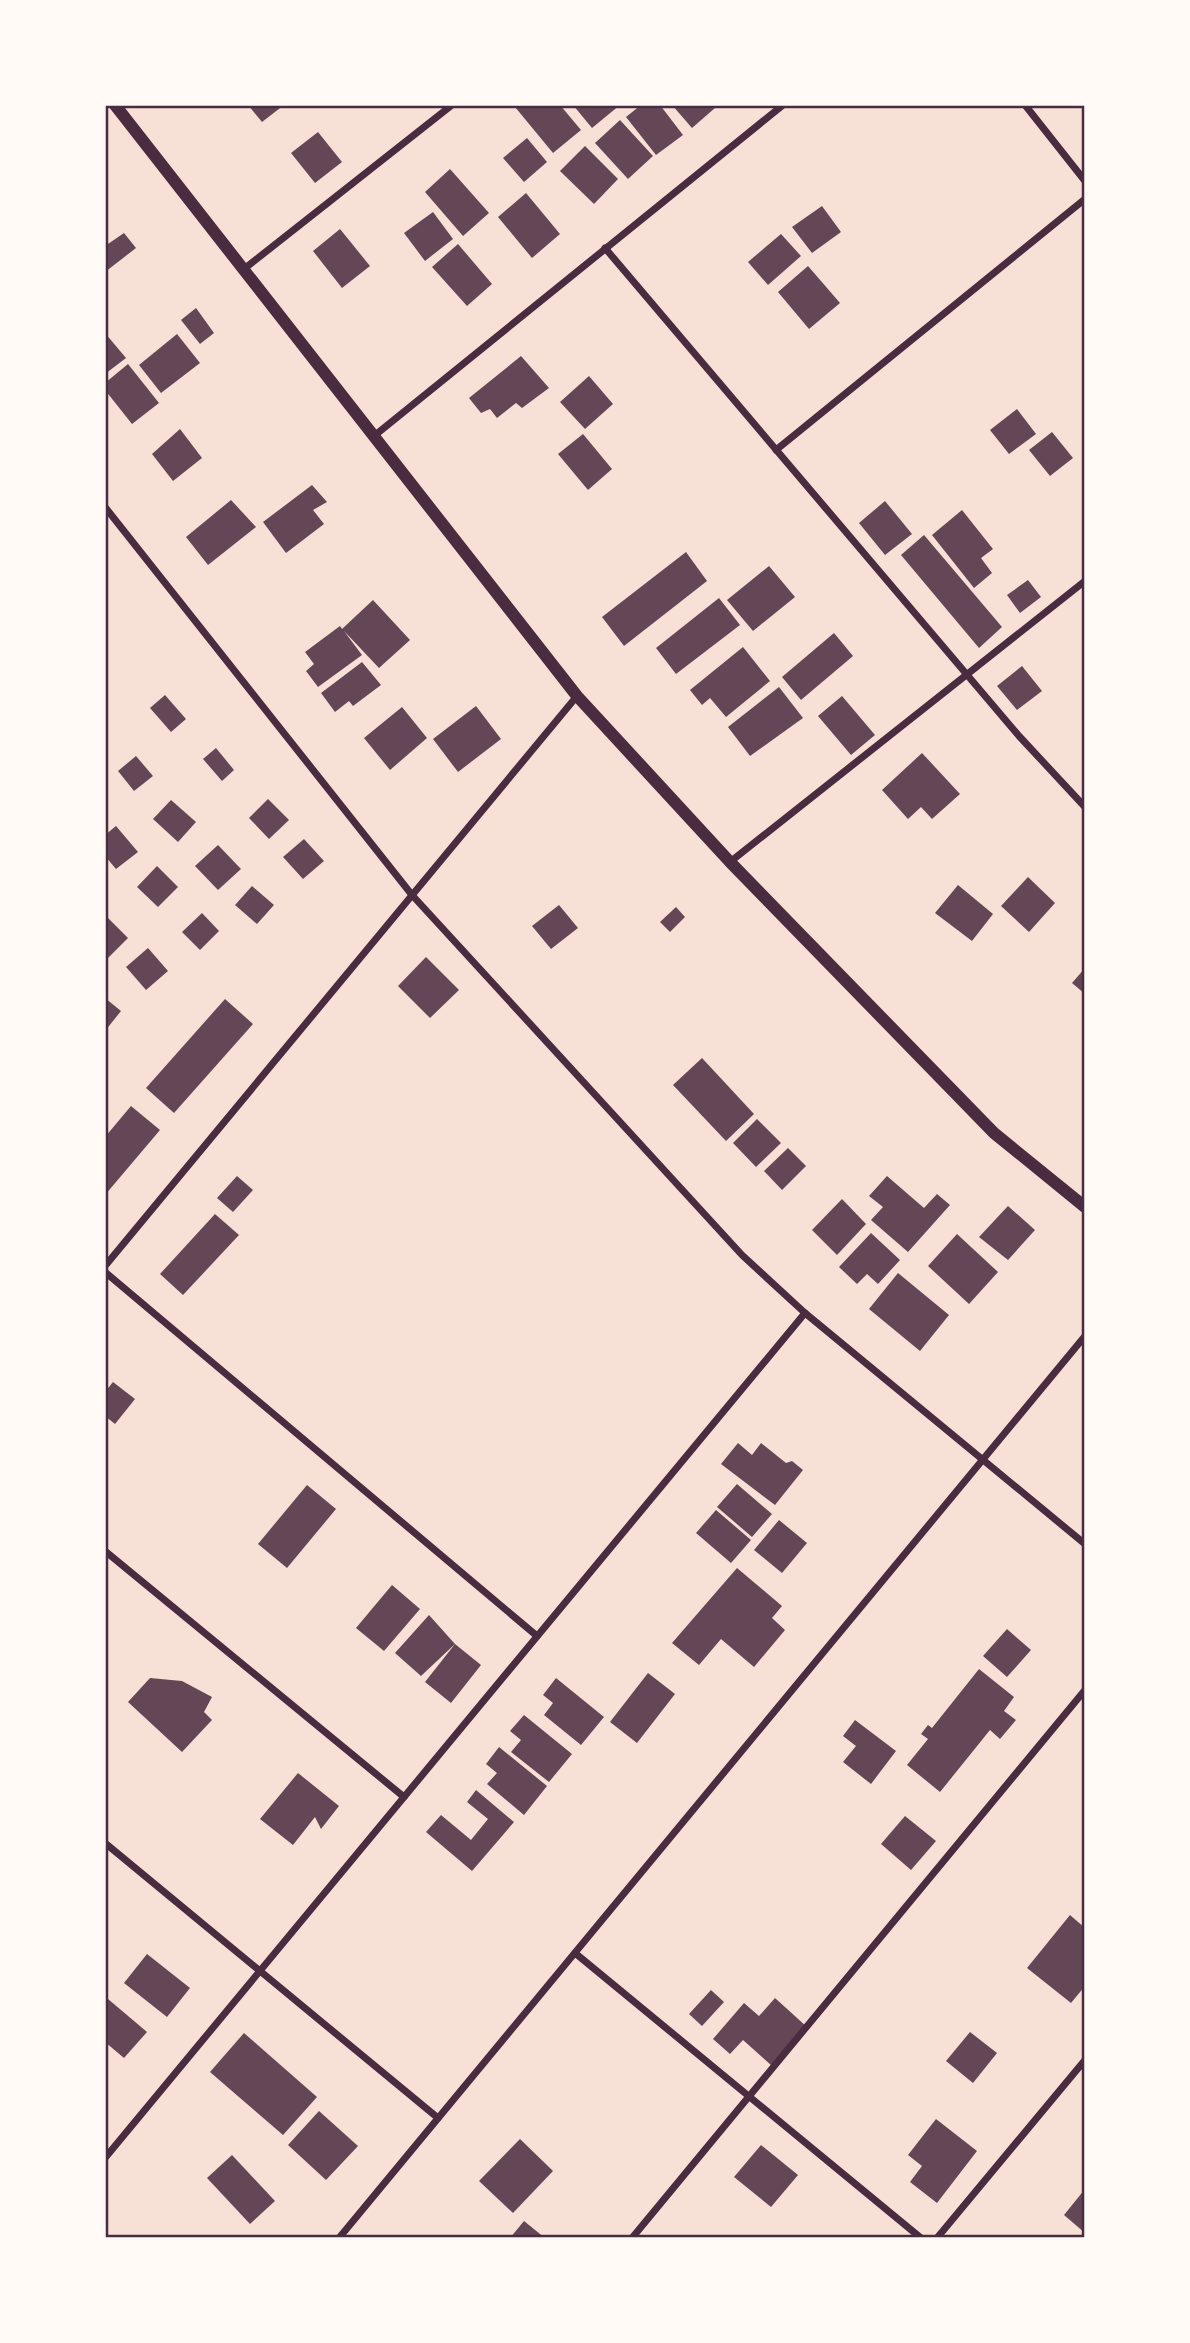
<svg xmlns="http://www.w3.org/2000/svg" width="1190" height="2343" font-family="'Asap Condensed',sans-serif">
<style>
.building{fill:#644757}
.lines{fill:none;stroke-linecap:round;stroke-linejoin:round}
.minor{stroke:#4a2c40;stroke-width:7}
.tertiary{stroke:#4a2c40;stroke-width:12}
.neatline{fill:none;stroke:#4a2c40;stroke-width:2.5}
</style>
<rect width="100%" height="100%" fill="#f7e1d7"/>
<g class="building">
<polygon points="248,105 284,105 262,122"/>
<polygon points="518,105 560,105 581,130 553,153 515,107"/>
<polygon points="573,105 620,105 592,128"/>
<polygon points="641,105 660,105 683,135 656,155 626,117"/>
<polygon points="672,105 712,105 715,108 692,128"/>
<polygon points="620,120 653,156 628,179 595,143"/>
<polygon points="318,132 342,162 315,183 291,153"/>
<polygon points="527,138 547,162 524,182 503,158"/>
<polygon points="585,146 618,179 594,204 560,171"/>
<polygon points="450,169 489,213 463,236 425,192"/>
<polygon points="526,193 560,234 532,258 498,217"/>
<polygon points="822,206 841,232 812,253 792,227"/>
<polygon points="433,212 453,239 425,261 404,233"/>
<polygon points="340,229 370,266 342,288 313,251"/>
<polygon points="124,233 136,248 105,272 105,246"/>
<polygon points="781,234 801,256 768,285 748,262"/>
<polygon points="458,244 492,284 467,306 432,267"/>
<polygon points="808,266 840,303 809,329 778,292"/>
<polygon points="196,308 214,333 200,344 181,320"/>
<polygon points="105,333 126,358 105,374"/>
<polygon points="177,334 200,363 161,393 139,365"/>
<polygon points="521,356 549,388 522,408 516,403 497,418 490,409 481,413 469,398"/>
<polygon points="128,364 159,403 132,424 105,390 105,383"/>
<polygon points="589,376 613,404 585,429 560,402"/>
<polygon points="1017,409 1036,434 1009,454 990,430"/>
<polygon points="180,429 202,458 173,481 152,454"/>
<polygon points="1052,432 1073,458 1050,476 1029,450"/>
<polygon points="583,434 612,469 588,490 558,454"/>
<polygon points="312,485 327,502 313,510 324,524 286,553 263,522"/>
<polygon points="231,500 256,527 208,565 186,537"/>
<polygon points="885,501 912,534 885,555 859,523"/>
<polygon points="962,510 993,549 981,558 992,573 974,588 932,535"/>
<polygon points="924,535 1002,627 979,648 901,555"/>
<polygon points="686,552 707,581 624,646 602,617"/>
<polygon points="769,566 795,597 753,631 727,600"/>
<polygon points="1028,580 1041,597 1020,613 1007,595"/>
<polygon points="719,598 740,625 676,674 656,648"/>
<polygon points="373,600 410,640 379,668 344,631 362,655 318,687 306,671 314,664 305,652 340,626 342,629"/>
<polygon points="834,633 853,656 801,700 782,677"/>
<polygon points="743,647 770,681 726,717 710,698 702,705 690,690"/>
<polygon points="362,662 381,685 353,706 349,701 335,712 321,693"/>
<polygon points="1022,666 1042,691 1017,710 997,686"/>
<polygon points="779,687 803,718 750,756 728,727"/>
<polygon points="165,695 186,719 171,732 150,708"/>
<polygon points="842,696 875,735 851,755 818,716"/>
<polygon points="476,706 501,739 458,772 433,739"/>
<polygon points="402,707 427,738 390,770 364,738"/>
<polygon points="216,748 234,770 222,781 203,759"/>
<polygon points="922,753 960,794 932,819 921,807 908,819 882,790"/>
<polygon points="136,756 153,776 134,791 118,771"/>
<polygon points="268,799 289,820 269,839 249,818"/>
<polygon points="171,800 196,822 178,842 153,819"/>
<polygon points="116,826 138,852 116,869 105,856 105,835"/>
<polygon points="304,839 324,861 303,879 283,857"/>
<polygon points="218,845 241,869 218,890 195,866"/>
<polygon points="157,866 178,887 158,907 137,887"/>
<polygon points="1028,877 1055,903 1029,932 1001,906"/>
<polygon points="958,885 993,914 972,941 935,913"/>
<polygon points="252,886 274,905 257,924 235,905"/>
<polygon points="559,905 578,928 551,949 532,926"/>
<polygon points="676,907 685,917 670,932 660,922"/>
<polygon points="202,913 219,931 200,950 182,932"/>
<polygon points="105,915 128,938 108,958 105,956"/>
<polygon points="148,948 168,971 146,990 126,967"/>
<polygon points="426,957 459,990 430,1018 398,986"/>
<polygon points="1085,968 1085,994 1072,983"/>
<polygon points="105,998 121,1011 105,1031"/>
<polygon points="225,999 253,1024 174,1113 146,1088"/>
<polygon points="702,1058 754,1114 726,1141 673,1085"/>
<polygon points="131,1106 160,1130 105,1195 105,1137"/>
<polygon points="757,1119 781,1143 756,1167 733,1143"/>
<polygon points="788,1148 806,1166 782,1190 764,1171"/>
<polygon points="237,1176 253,1190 233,1212 217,1198"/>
<polygon points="887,1176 924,1208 937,1194 950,1205 908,1252 871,1220 883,1207 869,1196"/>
<polygon points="842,1199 866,1224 837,1255 812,1230"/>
<polygon points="1008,1206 1035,1230 1008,1260 979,1237"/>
<polygon points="215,1214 239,1235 183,1295 160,1274"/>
<polygon points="871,1233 900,1260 878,1284 867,1274 857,1284 839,1267"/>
<polygon points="957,1234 998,1272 969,1304 928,1266"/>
<polygon points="898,1273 949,1315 920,1351 869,1309"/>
<polygon points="113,1382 135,1399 115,1424 105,1416 105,1392"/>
<polygon points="738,1443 752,1455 761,1443 786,1463 792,1461 803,1470 775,1505 721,1464"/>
<polygon points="737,1484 772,1514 752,1537 717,1507"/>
<polygon points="307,1485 336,1509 287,1568 258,1544"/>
<polygon points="716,1510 751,1540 731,1563 696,1533"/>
<polygon points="779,1520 807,1543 782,1573 754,1550"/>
<polygon points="737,1568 782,1606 772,1618 785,1630 754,1667 721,1639 699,1665 672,1643"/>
<polygon points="392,1585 420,1609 384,1651 356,1628"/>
<polygon points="429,1615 455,1644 481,1665 451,1703 425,1682 455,1644 421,1676 395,1653"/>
<polygon points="1007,1629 1031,1650 1007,1677 983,1656"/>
<polygon points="979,1669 1014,1697 1004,1711 1016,1720 1000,1739 990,1730 940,1792 907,1765 928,1739 921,1734 928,1725 932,1728"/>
<polygon points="648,1673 675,1694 637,1743 610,1722"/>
<polygon points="150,1678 182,1681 212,1697 204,1712 212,1720 182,1752 128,1702"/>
<polygon points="556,1678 604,1717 581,1745 544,1715 553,1703 543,1695"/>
<polygon points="524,1715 572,1754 549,1782 511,1752 521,1740 510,1731"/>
<polygon points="855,1720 896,1751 871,1784 843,1762 856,1746 843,1736"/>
<polygon points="499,1747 547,1786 524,1815 487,1784 497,1773 486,1764"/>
<polygon points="298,1773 339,1806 321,1829 315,1817 293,1845 260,1819"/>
<polygon points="476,1790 514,1822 472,1871 426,1832 441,1815 471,1840 488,1819 467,1802"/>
<polygon points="905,1816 936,1841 911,1870 881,1844"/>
<polygon points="1070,1915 1085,1928 1085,1986 1071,2003 1027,1968"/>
<polygon points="147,1954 190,1988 167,2017 124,1983"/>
<polygon points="711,1990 724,2002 702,2026 689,2014"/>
<polygon points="775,1998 807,2027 772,2066 743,2040 730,2054 713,2039 744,2003 759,2016"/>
<polygon points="108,1999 147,2032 124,2058 105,2042 105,2003"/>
<polygon points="970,2032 997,2053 973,2083 946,2061"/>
<polygon points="244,2033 317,2097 283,2135 210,2072"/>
<polygon points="319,2111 358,2146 326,2180 288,2145"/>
<polygon points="936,2119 977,2151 937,2203 910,2182 922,2166 908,2155"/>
<polygon points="520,2139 553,2171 513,2213 479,2181"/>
<polygon points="761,2145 798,2175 771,2207 734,2177"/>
<polygon points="232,2155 275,2201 250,2224 207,2178"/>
<polygon points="1085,2189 1085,2233 1064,2215"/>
<polygon points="524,2221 545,2238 510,2238"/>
</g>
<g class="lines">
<g class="minor">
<polyline points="1025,105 1085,181"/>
<polyline points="605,248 1019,736 1085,807"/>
<polyline points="244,269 452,105"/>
<polyline points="374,436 783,105"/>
<polyline points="776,450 1085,199"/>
<polyline points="105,507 412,895 742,1255 805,1313 1085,1544"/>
<polyline points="730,862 1085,581"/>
<polyline points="105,1266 577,696"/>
<polyline points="105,1272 537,1636"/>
<polyline points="105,1551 404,1797"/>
<polyline points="105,1843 438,2118"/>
<polyline points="575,1953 921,2238"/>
<polyline points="105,2158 805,1313"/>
<polyline points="339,2238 1085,1336"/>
<polyline points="632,2238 1085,1690"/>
<polyline points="937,2238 1085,2060"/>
</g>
<polyline class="tertiary" points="115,105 577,696 730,862 994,1133 1085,1207"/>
</g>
<rect width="1190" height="2343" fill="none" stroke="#fffaf5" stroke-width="214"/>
<rect x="107" y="107" width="976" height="2129" class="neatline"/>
</svg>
